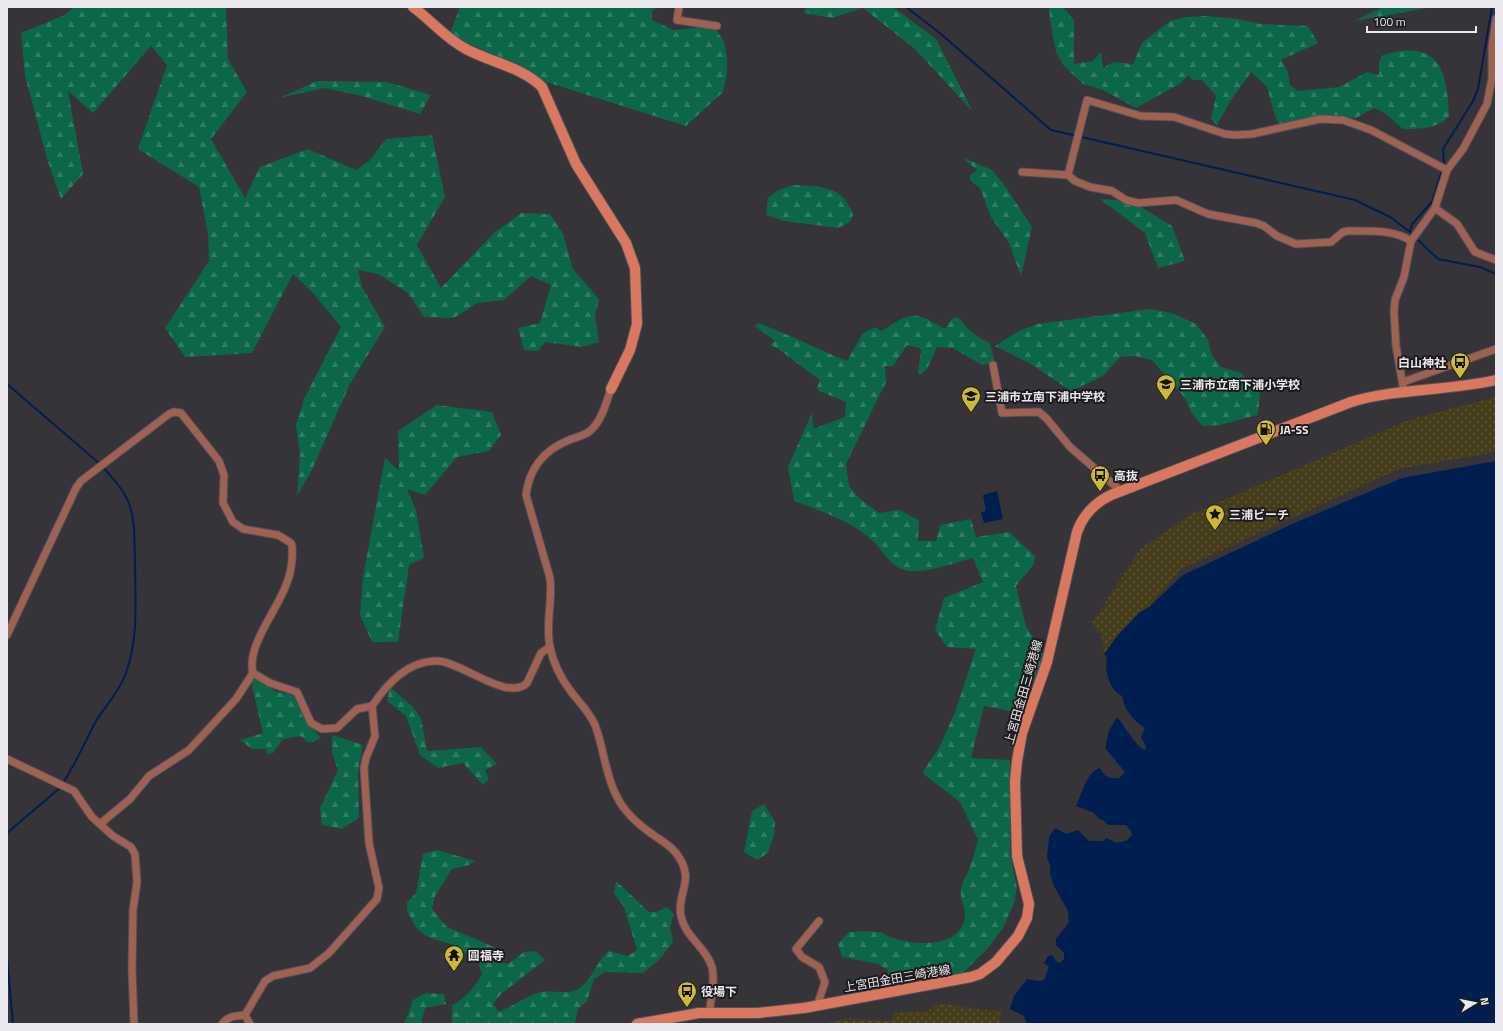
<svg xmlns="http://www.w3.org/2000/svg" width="1503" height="1031" font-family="'Titillium Web','Noto Sans JP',sans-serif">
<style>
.forest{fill:url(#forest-firs)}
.sand{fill:url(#sand-dots)}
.water{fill:#001e50}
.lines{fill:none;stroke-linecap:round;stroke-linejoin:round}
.stream{stroke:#001e50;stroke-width:2}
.street-casing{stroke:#535056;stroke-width:9}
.secondary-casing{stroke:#535056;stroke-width:12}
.street{stroke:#9e6152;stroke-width:7}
.secondary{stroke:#d97860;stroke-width:10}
.labels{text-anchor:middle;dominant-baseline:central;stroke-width:4;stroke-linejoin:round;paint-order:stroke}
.poi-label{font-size:12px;font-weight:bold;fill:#ebe9ed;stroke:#1d1b1e;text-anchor:start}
.street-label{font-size:12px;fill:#ebe9ed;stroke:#1d1b1e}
</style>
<defs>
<pattern id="forest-firs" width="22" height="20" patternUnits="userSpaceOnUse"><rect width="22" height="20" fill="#0b6748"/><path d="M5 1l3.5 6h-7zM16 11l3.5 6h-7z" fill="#2f7d63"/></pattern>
<pattern id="sand-dots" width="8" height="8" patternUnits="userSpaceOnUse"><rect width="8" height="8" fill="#443c1b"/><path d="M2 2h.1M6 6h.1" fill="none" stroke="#5f583c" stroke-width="1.8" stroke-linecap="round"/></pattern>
</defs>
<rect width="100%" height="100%" fill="#363339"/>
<g class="forest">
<polygon points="74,7 226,7 228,59 247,92 211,139 245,198 260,167 308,149 356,170 369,161 386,139 432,135 445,197 417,245 441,288 494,233 521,213 550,214 563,234 573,269 599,299 595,316 599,342 582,347 545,342 538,351 524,350 518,328 540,323 551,285 531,276 504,300 477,303 454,318 424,317 408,293 378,274 358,270 362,287 385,327 350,384 311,472 297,496 300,454 296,425 304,399 341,327 313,293 293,274 252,353 185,357 165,328 209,261 208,234 199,187 138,149 167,65 151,46 93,113 68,91 83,174 61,199 48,162 25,76 21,33 65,15"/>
<polygon points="460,7 658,7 652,11 652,20 674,30 702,27 715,29 724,41 727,56 727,74 723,92 686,126 546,82 450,34"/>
<polygon points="806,7 893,7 936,39 973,112 915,49 863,8 832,18 804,13"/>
<path d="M1049,7H1063L1074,20V64L1093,61L1101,52L1103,68L1113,62L1133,64L1142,43L1170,21L1186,17L1207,16L1238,19L1260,24L1308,26L1318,43L1281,60L1288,72L1290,85L1298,91L1339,87L1367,72L1379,75V61L1383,55C1438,39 1447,68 1449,116C1440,129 1417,129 1403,129L1385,113L1374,108L1356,118L1321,116L1279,124L1275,116L1267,87L1251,72L1231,100L1217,125L1211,119L1216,96L1202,80H1192L1188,75L1181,83L1136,108L1103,90L1083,84L1064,66L1056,52L1050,21Z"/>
<polygon points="1383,7 1434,7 1354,21"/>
<polygon points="317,81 387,82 431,95 420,114 362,96 324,88 279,98"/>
<polygon points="962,157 992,170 1005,186 1032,227 1021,276 1009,243 991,217 980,188 970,180 970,175 977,170"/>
<path d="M792,185C820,187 843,184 853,215L850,222L838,228L785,221L766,215L768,198L777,191Z"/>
<polygon points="1100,199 1116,200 1141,207 1172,226 1185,261 1158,268 1145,233"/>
<path d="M1150,309L1172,313L1196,324L1208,340L1212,356L1221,367L1241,373L1260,392L1258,415C1239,419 1222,427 1202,426L1191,412L1185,398L1152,360L1135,356L1120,357L1103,376L1071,391L1031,364L995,346L1019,331L1037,324Z"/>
<path d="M914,315L927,319L945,329L951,320L955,317L959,318C968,330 976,337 990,343L995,363L982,365L953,348L937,347L927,369L920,375L918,372L921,351L920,348L907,345L893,366H885L886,382L846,464L849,486L859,498L879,513L899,510L919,520L918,541H936L940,525L971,519L976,537L1009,532L1035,556L1034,564L1016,586L1026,626L1044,656L1021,713L984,706L971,758L1010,760V852L1017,888L1014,903L1003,928L988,948L963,973L913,980L893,991L888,986V970L878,964L842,957L838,944L849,932C859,931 870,931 880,932C883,932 885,935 888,936C910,945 954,950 964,922C968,910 959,901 961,889C961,883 966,878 968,872C972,862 975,851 978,840L960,802L922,773L939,748L955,712L976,649L947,647L935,630L944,598L983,582L973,558C954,563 928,573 910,571C891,569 885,553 873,541C853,522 819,510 794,501L788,467L812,413L813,429L845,417L846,402L819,391L817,388L820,380L777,348L770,345L775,341L755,326L758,323C789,334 817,349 847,361L863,333L876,327L881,331L903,318Z"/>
<polygon points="437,405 492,412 501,435 489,451 457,457 425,495 407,489 416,510 424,558 409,565 398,642 372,642 360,615 363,577 385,458 399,471 398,431"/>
<polygon points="253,678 277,692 294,695 299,704 302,715 321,738 313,742 307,742 301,736 283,739 273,753 267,754 266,749 252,749 240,740 263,733 251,681"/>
<polygon points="390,687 412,706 421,718 427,751 481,747 497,764 485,770 489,779 483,785 463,763 438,768 420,755 406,716 387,701"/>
<polygon points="332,735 363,745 358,771 359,818 342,829 322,825 320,808 338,770 332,752"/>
<polygon points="764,804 775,822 774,835 768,853 757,860 744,852 752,811"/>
<path d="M437,850L475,861L469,865L452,869L435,896L432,909L447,927L494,947L500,962L508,964L524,952L536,951L545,960L501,994L493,1004L499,1012C513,1006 526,996 541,992C552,989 567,996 578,989C592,981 596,961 609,951L628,956L637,950L624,907L614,893L616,881L649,912H656L667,907L674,914L670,927L673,942L658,961L643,973L605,972L594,979L587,1001L578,1009L575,1024H450L452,1023V1005C467,997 474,988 482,974L478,962L454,945L428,937L417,929L407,911V902L416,893L423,854Z"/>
<polygon points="426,993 444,994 446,1004 425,1008 421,1024 404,1024 413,1000"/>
</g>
<g class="sand">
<polygon points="1496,397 1496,452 1399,469 1181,569 1149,607 1140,612 1118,635 1104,654 1101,635 1092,623 1141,548 1191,514 1411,419"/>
<polygon points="940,1003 991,1011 1002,1010 1000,1020 1001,1024 824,1024 846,1018 889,1021 896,1012 927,1011"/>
</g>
<g class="water">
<path d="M1496,461V1024H1027L1024,1016L1010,1009L1014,996L1027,979L1040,981L1044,980L1049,967L1044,963L1048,956L1052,955L1057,962L1060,963L1064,959V953L1056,945V939L1069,922L1068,911L1055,888L1050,874V865L1047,858L1049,837L1055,828L1066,834L1078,830L1089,841H1103L1106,838L1116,843L1126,841L1132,835L1131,831L1126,825H1108L1104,821L1099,819L1094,813L1076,806C1082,795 1086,772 1100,768C1104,777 1109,779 1119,778L1125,772L1105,748L1109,731L1117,717C1124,725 1137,748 1145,750L1146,747L1141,737L1145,728C1132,719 1125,711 1122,696C1109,690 1104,670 1107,657L1104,654L1118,635L1140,612L1149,607L1183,575L1299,521L1402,478Z"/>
<polygon points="997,491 1003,519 984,523 981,512 986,511 983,495"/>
</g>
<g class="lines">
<g class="stream">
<polyline points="906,7 941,34 1051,130 1355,200 1390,217 1413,234"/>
<polyline points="1444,165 1443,149 1473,101 1478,89 1492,7"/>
<polyline points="1410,231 1412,224 1432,202 1442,170"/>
<polyline points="1416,238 1438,259 1480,267 1496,274"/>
<polyline points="7,384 100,464"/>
<path d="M63,783C76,763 85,742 96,721C106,705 120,691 126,673C139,637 135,598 135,561C134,541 136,521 128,501C123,488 112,478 103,467"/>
<polyline points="7,833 61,787"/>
<polyline points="7,957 13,1024"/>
</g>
<g class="street-casing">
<g id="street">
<polyline points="679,7 677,20 717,26"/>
<path d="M1022,172L1068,175L1075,181L1090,187L1112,191L1126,200L1138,203L1176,200L1208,214L1256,223L1264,226L1277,236L1296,244L1331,242L1343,232L1348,231C1369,231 1393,229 1411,241"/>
<polyline points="1068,175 1087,100 1141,116 1174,117 1225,134 1235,135 1252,134 1320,119 1343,120 1371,130 1447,170"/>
<polyline points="1435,208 1457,224 1475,252 1496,260"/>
<polyline points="993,365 1002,413 1039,412 1047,419 1070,447 1121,491"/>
<polyline points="1403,382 1496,349"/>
<path d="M611,389C606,403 602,420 591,430C585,436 576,437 569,440C544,450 529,469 526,495L550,578C553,601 545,624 550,647C553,663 562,680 572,693C580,703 590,713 595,725C604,748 605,775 617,797C624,811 639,825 652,834C660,840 669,844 676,853C697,880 676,893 681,916C685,937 706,947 712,967C716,982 710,997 710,1012"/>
<polyline points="1404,392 1396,346 1394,312 1395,300 1404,277 1411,241 1435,208 1447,170 1463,149 1487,104 1492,78 1492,47 1496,19"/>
<path d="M7,635L76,488L81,481L169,414L174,412L181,413L219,461L224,475L223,503L233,522L243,529L278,535L291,543L292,546C293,558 291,574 286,585C278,609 246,646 253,673L270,683L297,692L311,723L322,729L337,728L357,709L372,706"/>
<polyline points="7,759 74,791 92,817 113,836 131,847 135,854 137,882 133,910 132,969 134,1024"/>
<polyline points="100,824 130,799 149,776 189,750 236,699 253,673"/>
<polyline points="817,1006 825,982 819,967 802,957 796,949 819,921"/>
<path d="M245,1015L265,981L273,976L310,968L329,953L377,899L379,888L369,843L364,768L366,758L375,736L372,706C387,684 408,660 438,661C461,662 508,702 527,683L541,653L550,647"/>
<polyline points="245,1015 250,1024"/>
<path d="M222,1024C228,1016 235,1016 245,1015"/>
</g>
</g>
<g class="secondary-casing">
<g id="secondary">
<path d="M413,7C431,20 445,38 466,49C490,62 522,67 542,87L576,164L626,243L635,268L637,324L630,350L611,389"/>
<path d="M637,1024L699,1013H758L804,1008L971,977L980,974L996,962L1018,936L1027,918L1029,904L1017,856L1015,782L1017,761L1022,733L1047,662L1077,532C1083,515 1096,502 1111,495L1351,402C1398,388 1448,391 1496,380"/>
</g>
</g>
<use href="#street" class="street"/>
<use href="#secondary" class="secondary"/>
</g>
<defs>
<g id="bus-pin" transform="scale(1)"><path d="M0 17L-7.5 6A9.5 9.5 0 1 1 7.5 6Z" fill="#ceb837" stroke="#1d1b1e"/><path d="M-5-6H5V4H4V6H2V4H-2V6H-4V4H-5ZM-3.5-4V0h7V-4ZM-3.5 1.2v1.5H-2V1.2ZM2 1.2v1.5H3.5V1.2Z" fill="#111"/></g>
<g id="school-pin" transform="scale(1)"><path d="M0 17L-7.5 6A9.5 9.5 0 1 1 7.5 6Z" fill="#ceb837" stroke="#1d1b1e"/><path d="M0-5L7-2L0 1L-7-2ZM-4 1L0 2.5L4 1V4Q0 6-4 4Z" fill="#111"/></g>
<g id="fuel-pin" transform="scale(1)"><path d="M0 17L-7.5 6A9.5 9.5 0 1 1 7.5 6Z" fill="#ceb837" stroke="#1d1b1e"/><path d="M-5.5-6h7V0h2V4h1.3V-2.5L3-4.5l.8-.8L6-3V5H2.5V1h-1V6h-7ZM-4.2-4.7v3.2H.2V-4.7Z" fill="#111"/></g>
<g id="sight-pin" transform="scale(1)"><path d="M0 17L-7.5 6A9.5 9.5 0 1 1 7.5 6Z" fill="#ceb837" stroke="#1d1b1e"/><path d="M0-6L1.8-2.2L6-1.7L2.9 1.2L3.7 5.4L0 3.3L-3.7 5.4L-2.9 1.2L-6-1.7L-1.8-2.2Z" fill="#111"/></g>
<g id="temple-pin" transform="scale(1)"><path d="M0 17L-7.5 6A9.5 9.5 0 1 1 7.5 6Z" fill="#ceb837" stroke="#1d1b1e"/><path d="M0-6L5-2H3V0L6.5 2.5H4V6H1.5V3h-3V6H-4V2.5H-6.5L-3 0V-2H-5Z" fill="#111"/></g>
</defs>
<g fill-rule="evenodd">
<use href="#bus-pin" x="1460" y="362"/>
<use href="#school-pin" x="1166" y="384"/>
<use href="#school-pin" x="971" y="396"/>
<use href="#fuel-pin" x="1266" y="429"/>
<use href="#bus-pin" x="1100" y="475"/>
<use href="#sight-pin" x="1215" y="514"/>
<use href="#temple-pin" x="454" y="955"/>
<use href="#bus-pin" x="687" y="991"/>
</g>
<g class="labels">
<g class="poi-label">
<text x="1446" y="362" text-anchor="end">白山神社</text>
<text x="1180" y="384">三浦市立南下浦小学校</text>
<text x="985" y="396">三浦市立南下浦中学校</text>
<text x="1280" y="429">JA-SS</text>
<text x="1114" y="475">高抜</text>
<text x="1229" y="514">三浦ビーチ</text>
<text x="468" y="955">圓福寺</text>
<text x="701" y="991">役場下</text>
</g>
<g class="street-label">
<text transform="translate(1023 692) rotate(-74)">上宮田金田三崎港線</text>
<text transform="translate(897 978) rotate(-10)">上宮田金田三崎港線</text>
</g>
</g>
<rect width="1503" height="1031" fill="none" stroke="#ebe9ed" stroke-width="16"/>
<g transform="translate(1475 1003) rotate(80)" stroke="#1d1b1e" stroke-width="3" paint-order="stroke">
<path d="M0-3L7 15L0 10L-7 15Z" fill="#ebe9ed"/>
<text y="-6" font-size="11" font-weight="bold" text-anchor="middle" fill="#ebe9ed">N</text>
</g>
<path d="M1367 26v6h109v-6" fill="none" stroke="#ebe9ed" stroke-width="2"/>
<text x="1373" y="26" font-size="12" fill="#ebe9ed" stroke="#1d1b1e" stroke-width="3" paint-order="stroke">100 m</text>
</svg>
